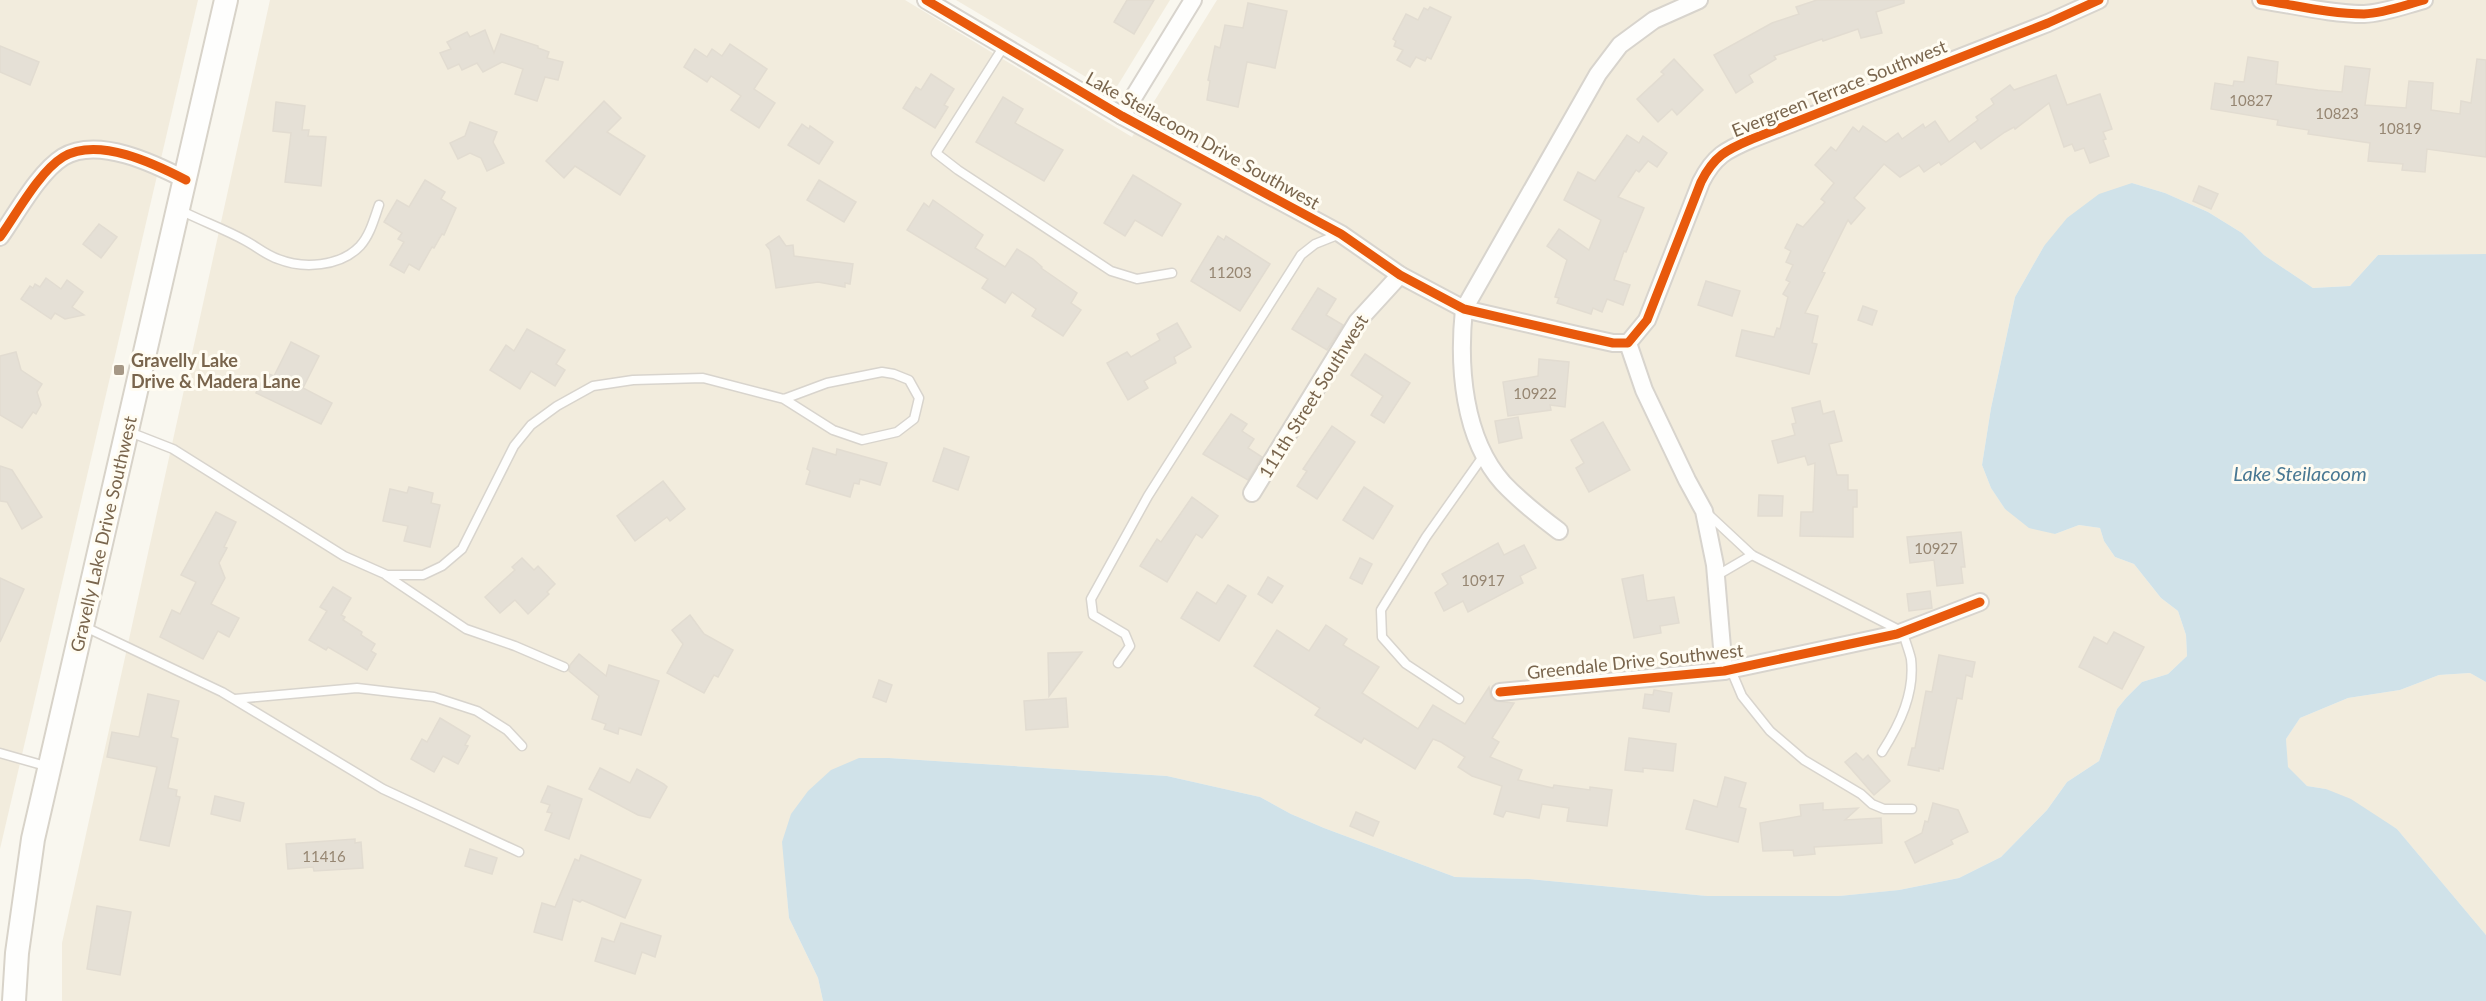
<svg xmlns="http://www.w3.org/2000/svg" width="2486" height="1001" font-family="Lato,sans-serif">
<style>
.residential{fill:#f2ecdd}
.water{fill:#d0e2e9}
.building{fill:#e5e0d6;stroke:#e2dcd1;stroke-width:1.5}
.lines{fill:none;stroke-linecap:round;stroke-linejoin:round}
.lane-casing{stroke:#d8d4cd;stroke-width:11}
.street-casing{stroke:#d8d4cd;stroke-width:20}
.secondary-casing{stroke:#d8d3c9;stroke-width:26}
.lane{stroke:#fefefd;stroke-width:8}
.street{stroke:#fefefd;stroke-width:16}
.secondary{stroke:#fefefd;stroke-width:22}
.cycleway-casing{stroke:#fffcf2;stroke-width:13}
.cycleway{stroke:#e8590c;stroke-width:9}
.poi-dot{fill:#a69886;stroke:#fffcf2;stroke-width:2}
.labels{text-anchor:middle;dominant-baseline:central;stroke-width:6;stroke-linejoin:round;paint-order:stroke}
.number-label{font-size:15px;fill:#968672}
.street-label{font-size:18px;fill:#79654d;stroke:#fffcf2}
.poi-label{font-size:18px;font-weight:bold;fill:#79654d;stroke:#fffcf2;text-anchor:start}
.water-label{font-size:20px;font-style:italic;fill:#497893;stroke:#fffcf2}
</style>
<rect width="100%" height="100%" fill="#f9f7ef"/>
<g class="residential">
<polygon points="0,0 198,0 0,849"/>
<polygon points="270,0 905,0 1132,137 1217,0 2486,0 2486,254 2378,255 2350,286 2313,288 2264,255 2242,233 2208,212 2165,193 2132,183 2044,246 2015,297 1991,408 1982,465 1991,488 2005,509 2055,534 2079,525 2100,528 2104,541 2115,557 2134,564 2161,598 2178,611 2186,635 2187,656 2168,674 2142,682 2126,698 2117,709 2099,761 2067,782 2047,810 2001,857 1959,878 1899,890 1839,896 1707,896 1529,879 1455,877 1324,828 1291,814 1260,797 1167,776 889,758 860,758 786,883 789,918 818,978 823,1001 62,1001 62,943"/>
<polygon points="956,0 1170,0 1113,93"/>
<polygon points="2470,673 2486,682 2486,935 2397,829 2326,789 2307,786 2287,767 2286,739 2300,718 2348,698 2400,690 2439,675"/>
</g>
<polygon class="water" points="2132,183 2165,193 2208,212 2242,233 2264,255 2313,288 2350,286 2378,255 2486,254 2486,682 2470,673 2439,675 2400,690 2348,698 2300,718 2286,739 2288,767 2307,786 2326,789 2351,799 2397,829 2486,935 2486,1001 823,1001 818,978 789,918 782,842 791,814 808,791 831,770 859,758 889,758 1167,776 1260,797 1291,814 1324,828 1455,877 1529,879 1707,896 1839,896 1899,890 1959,878 2001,857 2047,810 2067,782 2099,761 2117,709 2126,698 2142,682 2168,674 2187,656 2186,635 2178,611 2161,598 2134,564 2115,557 2104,541 2100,528 2079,525 2055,534 2029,528 2005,509 1991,488 1982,465 1991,408 2015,297 2044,246 2067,218 2099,194"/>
<g class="building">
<polygon points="1127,0 1154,0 1134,34 1114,22"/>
<polygon points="1817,0 1904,0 1904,3 1876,12 1882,33 1861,38 1858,29 1823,41 1822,39 1774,56 1776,59 1749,75 1753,82 1736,93 1714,55 1772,23 1799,14 1796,7"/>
<polygon points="1248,3 1287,11 1275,68 1247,62 1238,107 1207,100 1210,81 1208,80 1215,46 1220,48 1225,25 1243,28"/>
<polygon points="1430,7 1451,17 1431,59 1427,57 1425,61 1416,57 1410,67 1397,60 1403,50 1394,46 1396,41 1393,39 1406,14 1418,20 1424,8 1428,10"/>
<polygon points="485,30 494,53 501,34 538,46 538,48 549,52 547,58 563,62 558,80 545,77 537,101 515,94 523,69 502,62 483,72 477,63 462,70 459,64 448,69 440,53 451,49 447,42 467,32 470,37"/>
<polygon points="730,44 767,69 754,89 775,103 759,128 731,110 741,96 711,76 707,82 684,67 695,49 707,57 712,49 722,56"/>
<polygon points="0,46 39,62 30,85 0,72"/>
<polygon points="2248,57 2278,62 2276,84 2318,90 2342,92 2345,66 2370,69 2365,105 2406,108 2409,81 2433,83 2431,110 2460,114 2461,101 2471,103 2477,59 2486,60 2486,157 2427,149 2425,172 2402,170 2403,164 2368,161 2370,143 2308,134 2309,130 2277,125 2278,120 2211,109 2215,83 2233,86 2234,81 2244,82"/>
<polygon points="1674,59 1703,90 1677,115 1672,109 1658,122 1637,99 1664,74 1661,72"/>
<polygon points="931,74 954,89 944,105 948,107 935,128 903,108 916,87 921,90"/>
<polygon points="2056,75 2067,105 2100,94 2112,129 2103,132 2106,139 2103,140 2109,156 2090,163 2084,148 2075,151 2072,144 2064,147 2049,103 2015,129 2014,127 2005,132 1981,149 1975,141 1941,165 1939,162 1924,172 1919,165 1900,177 1884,164 1854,198 1865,208 1851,224 1848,220 1822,272 1825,273 1805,313 1818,316 1812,343 1817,344 1809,374 1736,356 1742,330 1774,337 1777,328 1780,329 1788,297 1783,294 1790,282 1786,280 1793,265 1786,262 1791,251 1785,248 1797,224 1803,227 1825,202 1821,199 1834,183 1815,165 1831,147 1836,151 1853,127 1859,132 1863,126 1886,142 1898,133 1902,139 1923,124 1925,128 1935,121 1949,142 1978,120 1976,117 1994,104 1991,99 2010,85 2014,90"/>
<polygon points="1003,97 1023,109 1015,123 1063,150 1044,181 976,142"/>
<polygon points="604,101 621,118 607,132 645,156 620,195 575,166 564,178 546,161"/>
<polygon points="276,102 305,106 302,130 309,130 308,136 326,137 321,186 285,182 291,133 273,131"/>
<polygon points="470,122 497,132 493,142 504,163 487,171 481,158 470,153 458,159 450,143 465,136"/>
<polygon points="802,124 809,129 810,126 833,142 819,164 788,145"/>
<polygon points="1627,135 1639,143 1643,136 1667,153 1657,167 1648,161 1639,172 1636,170 1618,197 1644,208 1626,252 1624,251 1614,280 1630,285 1623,305 1607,299 1602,312 1593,308 1591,314 1557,303 1559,298 1555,297 1567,260 1547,246 1559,229 1589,250 1601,220 1564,200 1578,172 1595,181"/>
<polygon points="1133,175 1181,204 1162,236 1135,220 1125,236 1104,223"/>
<polygon points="425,180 445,192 441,199 456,208 444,235 442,234 434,248 432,247 419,270 409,264 404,273 390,265 404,242 398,239 402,233 384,222 397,200 409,207"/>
<polygon points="819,180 856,202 844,222 807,200"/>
<polygon points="2199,186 2218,194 2211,209 2193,201"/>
<polygon points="933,200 983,235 975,248 1005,267 1017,249 1033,259 1042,267 1041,268 1077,293 1071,303 1081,310 1063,336 1032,316 1036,309 1012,292 1005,303 982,288 988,279 907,230 924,203 929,207"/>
<polygon points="99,224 117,237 101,258 83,244"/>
<polygon points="779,236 786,246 793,245 794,256 853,264 850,284 845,283 845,287 818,282 776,288 770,250 766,245"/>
<polygon points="1218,236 1224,240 1226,236 1270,264 1240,311 1191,281"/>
<polygon points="46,278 61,289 67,280 83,292 72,307 84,315 65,319 55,313 51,319 21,299 30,286 33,288 35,284 40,287"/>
<polygon points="1706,281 1740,291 1732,316 1698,305"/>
<polygon points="1318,288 1336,299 1326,315 1343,325 1327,350 1292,329"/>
<polygon points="1863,306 1877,311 1872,325 1858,320"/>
<polygon points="1177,323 1191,347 1174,357 1176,363 1144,381 1148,388 1128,400 1107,363 1127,352 1131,357 1160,340 1157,334"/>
<polygon points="527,329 565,350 556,364 565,370 555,386 531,371 520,389 490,370 506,345 514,351"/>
<polygon points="291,342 319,356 303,388 332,403 321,424 256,393 266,373 274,376"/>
<polygon points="16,352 21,370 42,384 37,392 41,405 36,414 33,412 22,428 0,415 0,356"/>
<polygon points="1365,354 1410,383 1384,423 1371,415 1383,396 1351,375"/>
<polygon points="1539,359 1569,362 1565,407 1550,405 1551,410 1508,416 1503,382 1538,376"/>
<polygon points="1820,401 1823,414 1834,411 1842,441 1829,444 1837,475 1848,475 1848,490 1857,490 1857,507 1853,507 1853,537 1800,536 1801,512 1813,512 1815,463 1808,465 1805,456 1778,463 1772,441 1795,435 1792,424 1796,423 1792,408"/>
<polygon points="1231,414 1247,424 1242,431 1254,439 1248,448 1262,457 1248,480 1203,454"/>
<polygon points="1518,417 1522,438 1499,443 1495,421"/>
<polygon points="1603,422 1630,470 1589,492 1576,468 1584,463 1571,440"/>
<polygon points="1332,426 1355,442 1317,499 1297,486 1307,471 1303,469"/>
<polygon points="813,448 836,455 837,449 887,463 880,485 860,479 859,484 854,483 850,497 806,484 810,471 807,469"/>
<polygon points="944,448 969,457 958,490 933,481"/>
<polygon points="0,466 12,470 42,517 22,529 7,502 0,501"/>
<polygon points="663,481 685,509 670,521 667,517 635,541 617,516"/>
<polygon points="409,487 433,493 431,503 440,505 430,547 404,541 408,526 383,521 390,489 407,493"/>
<polygon points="1364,487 1393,506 1373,539 1343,520"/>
<polygon points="1759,495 1783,496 1782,516 1758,516"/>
<polygon points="1192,497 1218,516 1202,538 1196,534 1167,582 1140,566 1157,539 1161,542"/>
<polygon points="216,512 236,522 224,547 227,548 219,563 225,578 211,604 239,618 229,637 218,631 203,659 160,637 172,610 180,614 196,582 181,575"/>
<polygon points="1961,532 1965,567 1961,567 1963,583 1937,586 1934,560 1910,563 1907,537"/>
<polygon points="1498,543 1504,555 1524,545 1536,568 1520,576 1523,583 1468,612 1463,601 1444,611 1435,593 1448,584 1442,574"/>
<polygon points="522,558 534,570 538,566 555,584 547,592 549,594 528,614 515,600 500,613 485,597 515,570 512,567"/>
<polygon points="1360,558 1372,564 1362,584 1350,578"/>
<polygon points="1643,575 1647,601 1674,597 1679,623 1660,626 1661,633 1634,638 1622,579"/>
<polygon points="1268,577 1283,586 1272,603 1258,594"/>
<polygon points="0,578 24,589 0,642"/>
<polygon points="1228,585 1246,596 1219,641 1181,618 1197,592 1216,604"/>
<polygon points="333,587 351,598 341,615 345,617 343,620 362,632 361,635 375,644 371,651 376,654 367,670 328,647 326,650 309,640 327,611 320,607"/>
<polygon points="1930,591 1932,608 1909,611 1907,594"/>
<polygon points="690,615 704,634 733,650 718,677 714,675 704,693 667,673 683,644 672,630"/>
<polygon points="1326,625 1347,639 1343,645 1379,667 1362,693 1418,729 1433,705 1465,724 1489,687 1491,698 1495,701 1514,703 1492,738 1499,742 1490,757 1522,770 1518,780 1553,788 1554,785 1590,790 1590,787 1612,790 1607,826 1567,821 1569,808 1542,804 1539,818 1506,811 1503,817 1494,814 1502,786 1472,776 1458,767 1465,757 1441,742 1433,739 1415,769 1364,738 1361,743 1315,715 1320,708 1254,666 1277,630 1309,651"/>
<polygon points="2114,632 2144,647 2122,689 2079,667 2094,637 2107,644"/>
<polygon points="1082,652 1049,696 1048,653"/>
<polygon points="579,654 606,676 609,665 659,681 641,735 619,728 618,734 604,729 606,724 592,719 599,696 569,671 570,665"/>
<polygon points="1939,655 1975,662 1972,677 1966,675 1962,699 1957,698 1943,769 1939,768 1939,771 1908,765 1912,748 1915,748 1926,691 1932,692"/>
<polygon points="879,680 892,685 886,702 873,697"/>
<polygon points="1654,690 1672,693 1669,712 1643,708 1645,694 1653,695"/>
<polygon points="148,694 179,701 171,737 178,739 168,788 177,790 176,796 180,797 169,846 140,840 157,767 107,757 112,732 139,737"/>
<polygon points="1066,698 1068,727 1026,730 1024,701"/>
<polygon points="440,718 470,736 465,745 468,746 458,764 443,756 434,772 411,759 422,739 427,742"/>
<polygon points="1629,738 1676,744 1673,771 1643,768 1643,772 1625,770"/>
<polygon points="1856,753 1863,760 1868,755 1890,781 1874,795 1845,762"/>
<polygon points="600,768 630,783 637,769 664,784 667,787 650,818 638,815 589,789"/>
<polygon points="1725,777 1746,783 1739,807 1746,809 1738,842 1686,829 1694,800 1717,807"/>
<polygon points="548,786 582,799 569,839 545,830 552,813 547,812 550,805 541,802"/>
<polygon points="215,796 244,803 240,821 211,814"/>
<polygon points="1823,803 1823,810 1858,808 1845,820 1881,818 1882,843 1814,847 1815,854 1794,856 1793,850 1763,851 1760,823 1801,816 1800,805"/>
<polygon points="1933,803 1958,810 1968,832 1951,840 1953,844 1915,863 1905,842 1922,833 1925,821 1928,822"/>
<polygon points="1356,812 1379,822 1373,836 1350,826"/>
<polygon points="355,839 355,843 361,842 363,868 314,871 313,867 288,869 286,844"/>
<polygon points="470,849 497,858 492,874 465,866"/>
<polygon points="581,855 641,880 625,918 582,900 580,902 573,899 562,940 534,932 542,903 555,907 575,859 579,861"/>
<polygon points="97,906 131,912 120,975 87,969"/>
<polygon points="621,923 661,936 655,957 642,952 635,974 595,961 602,938 614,942"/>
</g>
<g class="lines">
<g class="lane-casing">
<g id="lane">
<polyline points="1004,46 936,153 958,170 1111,271 1137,279 1172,273"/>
<path d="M180,210C201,221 225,229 246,241C257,247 266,255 278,259C303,269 340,267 360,246C370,235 374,219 379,205"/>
<polyline points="127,431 173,449 344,556 387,575 423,575 442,566 462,549 514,446 531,425 557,406 593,386 633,380 703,378 784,399 827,383 882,372 894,374 909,380 919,398 914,419 897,432 862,440 833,430 784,399"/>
<path d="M1708,514L1752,555L1903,632C1905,641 1909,650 1911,659C1915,693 1900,724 1882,752"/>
<polyline points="387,576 466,629 515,646 564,667"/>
<polyline points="1716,576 1752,555"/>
<polyline points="83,626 222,692 383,789 519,852"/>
<polyline points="1118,663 1130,646 1125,634 1093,615 1091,599 1148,496 1301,255 1315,244 1340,234"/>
<polyline points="1731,670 1742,696 1770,731 1804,760 1861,794 1872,804 1884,809 1912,809"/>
<polyline points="235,699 357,688 434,697 477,711 507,730 522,746"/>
<polyline points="1459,699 1406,664 1382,637 1381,610 1426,537 1484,455"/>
<polyline points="0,753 49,767"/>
</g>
</g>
<g class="street-casing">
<g id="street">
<polyline points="926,0 1122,116 1341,234 1400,275 1464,309 1577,335 1613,343 1628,343"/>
<path d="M2261,0C2295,5 2330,14 2364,14C2385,13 2405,5 2424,0"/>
<polyline points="1122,116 1193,0"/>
<path d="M0,237C17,213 39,172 63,157C98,136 155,164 186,180"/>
<path d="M1628,343L1647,320L1701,182C1714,156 1726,150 1752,139L2048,23L2099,0"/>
<polyline points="1628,343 1644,390 1687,480 1704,511 1715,565 1724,671"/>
<polyline points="1252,493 1357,322 1400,275"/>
<path d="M1559,531C1539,516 1520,501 1503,483C1463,438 1458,366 1464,309L1598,74L1620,45L1654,20L1699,0"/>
<polyline points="1500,692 1724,671 1897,634 1980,602"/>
</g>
</g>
<g class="secondary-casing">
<polyline id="secondary" points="14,1001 17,953 33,839 226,0"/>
</g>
<use href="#lane" class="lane"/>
<use href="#street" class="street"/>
<use href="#secondary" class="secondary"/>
<g class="cycleway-casing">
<g id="cycleway">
<path d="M926,0L1122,116L1341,234L1400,275L1464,309L1577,335L1613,343H1628L1647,320L1701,182C1714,156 1726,150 1752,139L2048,23L2099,0"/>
<path d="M2261,0C2295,5 2330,14 2364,14C2385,13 2405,5 2424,0"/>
<path d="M0,237C17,213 39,172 63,157C98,136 155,164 186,180"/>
<polyline points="1500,692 1724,671 1897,634 1980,602"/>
</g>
</g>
<use href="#cycleway" class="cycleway"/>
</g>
<rect class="poi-dot" x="113" y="364" width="12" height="12" rx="3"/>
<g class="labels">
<g class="number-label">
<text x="2251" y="100">10827</text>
<text x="2337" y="113">10823</text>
<text x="2400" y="128">10819</text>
<text x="1230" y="272">11203</text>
<text x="1535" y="393">10922</text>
<text x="1936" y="548">10927</text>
<text x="1483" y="580">10917</text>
<text x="324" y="856">11416</text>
</g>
<g class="street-label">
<text transform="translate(1839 88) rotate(-22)">Evergreen Terrace Southwest</text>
<text transform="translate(1203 140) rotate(29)">Lake Steilacoom Drive Southwest</text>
<text transform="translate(1313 396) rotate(-58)">111th Street Southwest</text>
<text transform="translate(103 534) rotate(-77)">Gravelly Lake Drive Southwest</text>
<text transform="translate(1635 661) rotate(-6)">Greendale Drive Southwest</text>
</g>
<g class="poi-label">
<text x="131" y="360">Gravelly Lake<tspan x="131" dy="21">Drive &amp; Madera Lane</tspan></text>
</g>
<g class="water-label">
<text x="2300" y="473">Lake Steilacoom</text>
</g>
</g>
</svg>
